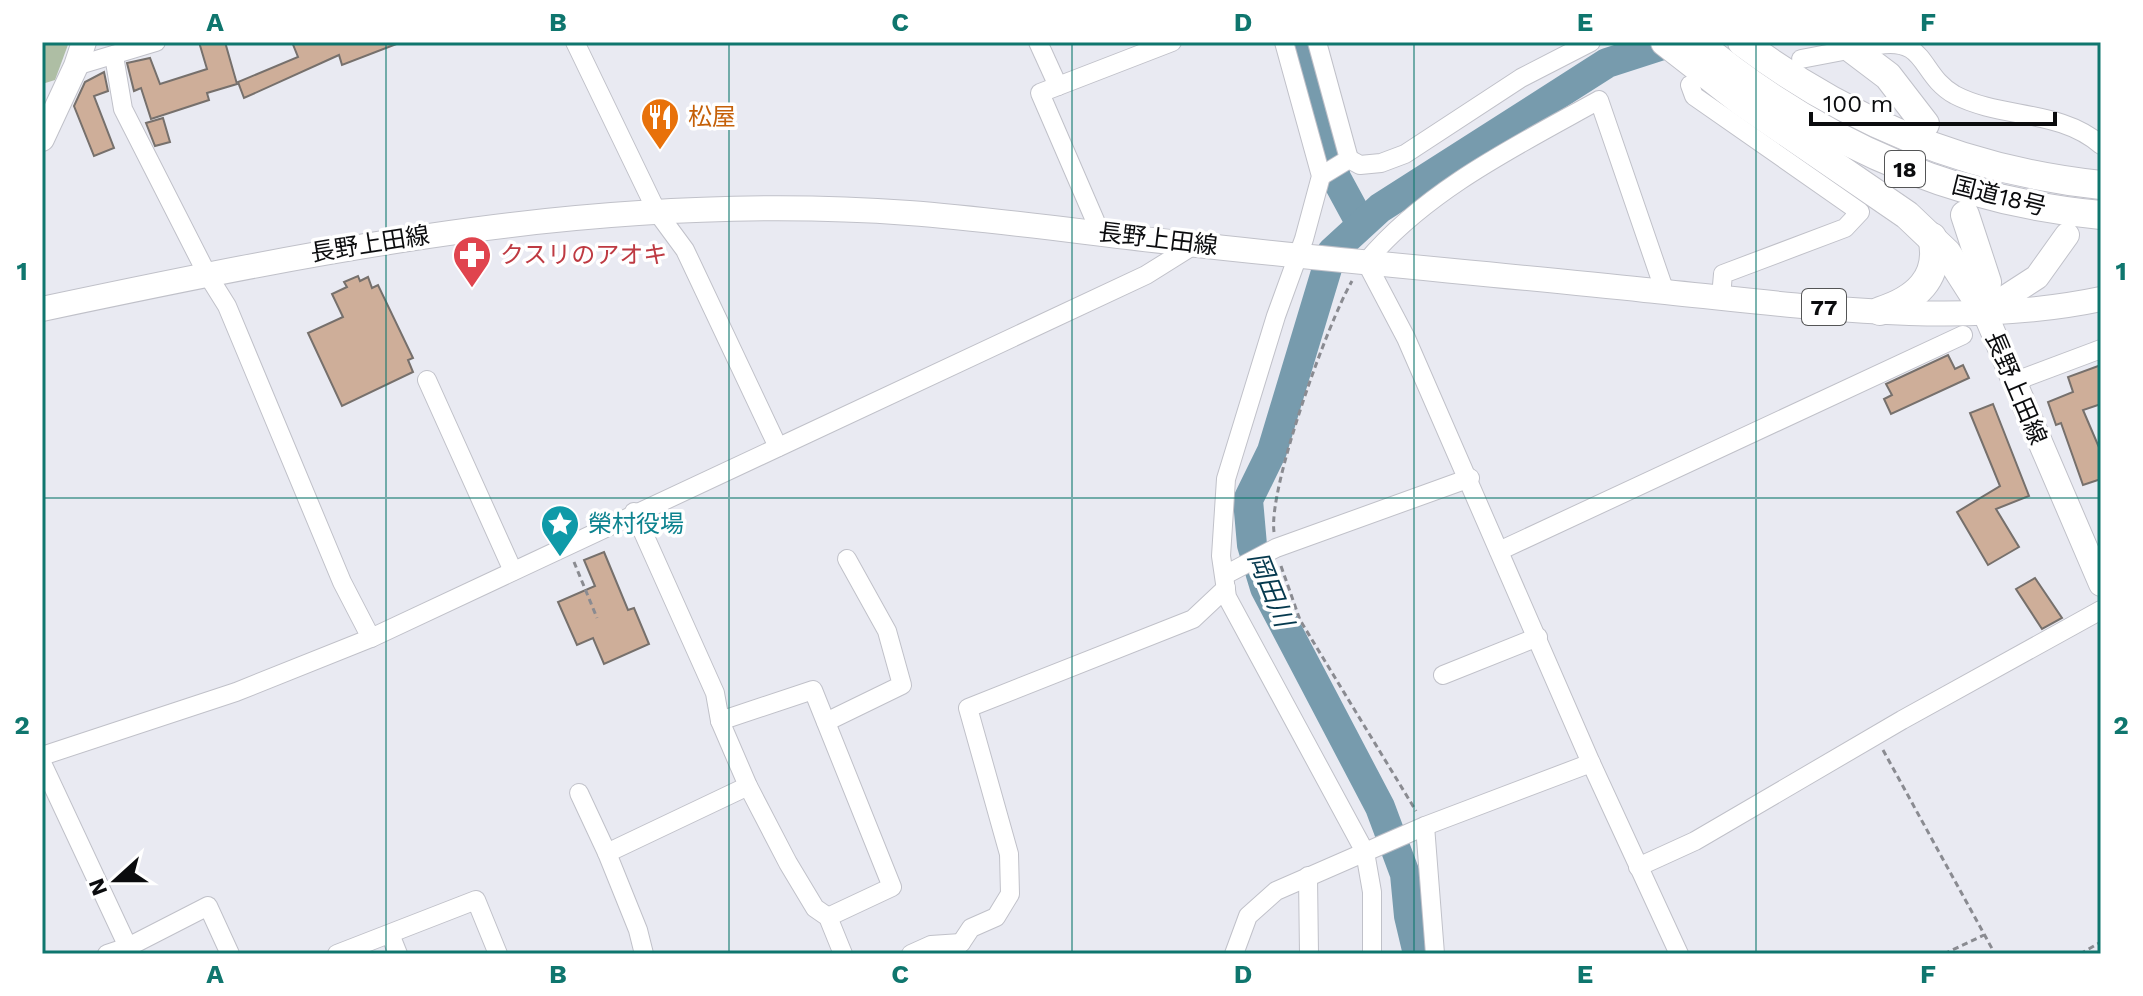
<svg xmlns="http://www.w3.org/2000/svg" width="2143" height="996" font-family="'Work Sans','Noto Sans JP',sans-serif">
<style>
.green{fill:#aebea4}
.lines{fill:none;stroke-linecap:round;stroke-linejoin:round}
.river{stroke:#779bad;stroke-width:30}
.building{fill:#ceae99;stroke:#76706c;stroke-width:2}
.minor-casing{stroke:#c0c1c9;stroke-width:20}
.major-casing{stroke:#c0c1c9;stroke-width:26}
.highway-casing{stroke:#c0c1c9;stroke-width:30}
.path{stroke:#8a8b91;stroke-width:3;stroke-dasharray:6 4;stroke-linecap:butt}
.minor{stroke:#fff;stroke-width:18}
.major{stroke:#fff;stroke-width:24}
.highway{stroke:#fff;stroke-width:28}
.grid{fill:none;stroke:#0f766e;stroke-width:2;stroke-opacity:0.55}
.labels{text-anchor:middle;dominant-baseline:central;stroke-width:7;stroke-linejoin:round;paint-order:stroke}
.shield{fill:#fff;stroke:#545556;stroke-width:2}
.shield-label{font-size:22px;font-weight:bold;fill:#0b0c0e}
.food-label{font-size:24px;fill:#c56008;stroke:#fff;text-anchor:start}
.street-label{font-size:24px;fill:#0b0c0e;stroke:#fff}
.health-label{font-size:24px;fill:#be3a42;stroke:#fff;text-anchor:start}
.culture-label{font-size:24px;fill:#0d838f;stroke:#fff;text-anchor:start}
.water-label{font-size:26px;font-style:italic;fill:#05394e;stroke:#fff}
.neatline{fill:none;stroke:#0f766e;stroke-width:3}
.grid-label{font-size:26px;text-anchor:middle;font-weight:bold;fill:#0f766e}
</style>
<rect width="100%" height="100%" fill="#e9eaf2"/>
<polygon class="green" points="42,42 69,42 55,80 42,84"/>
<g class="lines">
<g class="river">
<polyline points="1304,42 1336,178 1361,224"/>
<polyline points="1418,954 1409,916 1405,874 1380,807 1265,588 1252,545 1248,500 1272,451 1332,252 1380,208 1607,63 1672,42"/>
</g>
</g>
<g class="building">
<polygon points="199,42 225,42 237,84 207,93 209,100 151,119 141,88 134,91 127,63 150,58 160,84 207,69"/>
<polygon points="292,42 399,42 399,43 342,65 339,55 244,98 238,82 298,57"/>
<polygon points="104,72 108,91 94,96 114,148 94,156 74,106 85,82"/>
<polygon points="163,118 170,142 155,146 146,123"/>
<polygon points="358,276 360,281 368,277 372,288 378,285 413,358 408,360 413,372 342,406 308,333 343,317 332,294 347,287 344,282"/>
<polygon points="1948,355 1955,369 1963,365 1969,378 1891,414 1884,399 1892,395 1886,384"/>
<polygon points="2101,365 2101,404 2083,410 2101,452 2101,479 2083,485 2061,423 2056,425 2048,402 2073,392 2068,377"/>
<polygon points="1993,404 2029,496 1996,509 2019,547 1988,565 1957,512 2000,486 1970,413"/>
<polygon points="604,552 628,610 634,608 649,644 604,664 593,638 577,645 558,602 595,586 584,560"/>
<polygon points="2035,578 2062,618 2042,629 2016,589"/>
</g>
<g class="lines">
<g class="minor-casing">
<g id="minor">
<polyline points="575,42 657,212 685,250 778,447"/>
<polyline points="1038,42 1058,86"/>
<polyline points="1284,42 1321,176 1304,239 1276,316 1226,479 1221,556 1227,597 1365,852 1372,892 1372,954"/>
<polyline points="1317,42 1349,159"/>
<path d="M1878,45C1928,37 1919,75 1955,95C2001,119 2060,109 2101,145"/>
<polyline points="114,56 123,109 207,274 227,306 342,582 371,638"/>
<polyline points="1801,59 1843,51"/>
<polyline points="76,66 156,42"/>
<polyline points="1690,85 1694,96 1860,212 1845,228 1723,274 1721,297"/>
<polyline points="1321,176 1349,159 1360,165 1381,163 1405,154 1521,78 1591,42"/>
<polyline points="1100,232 1040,93 1172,42"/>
<path d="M1665,292L1599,100C1518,145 1426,190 1366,262L1406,338L1591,763L1679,954"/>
<polyline points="427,380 513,571"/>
<polyline points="2013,382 2101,349"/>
<polyline points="634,512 715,693 720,721 748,786 788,863 815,908 828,917 843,954"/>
<polyline points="1499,551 1963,335"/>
<polyline points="1225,575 1276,548 1470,478"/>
<polyline points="1443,675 1538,637"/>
<polyline points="720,721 813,690 892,887 828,917"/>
<polyline points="826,722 902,685 887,631 847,559"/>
<polyline points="42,756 236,692 371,638 1146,275 1194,245"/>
<polyline points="42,763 128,947 107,954"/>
<polyline points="579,793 607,853"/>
<polyline points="1425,826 1435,954"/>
<polyline points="1638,867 1695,841 1902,720 2101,610"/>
<polyline points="1308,876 1309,954"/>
<polyline points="390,934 398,954"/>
<polyline points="961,943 971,928 996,917 1010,894 1009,854 968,708 1193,619 1226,588"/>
<polyline points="128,947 208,906 230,954"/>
<polyline points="337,954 476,900 498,954"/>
<polyline points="644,954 638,930 607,853 748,786"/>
<polyline points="911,954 931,945 961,943"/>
<polyline points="1234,954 1248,916 1276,891 1425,826 1591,763"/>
</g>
</g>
<g class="major-casing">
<g id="major">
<polyline points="42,139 76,66 84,42"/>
<path d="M42,309C330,248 612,191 909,213C1002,220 1095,234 1188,244C1340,261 1493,274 1645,290C1792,304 1954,330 2101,299"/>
<polyline points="1986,310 2037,277 2067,235"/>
<polyline points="1984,311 2101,584"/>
</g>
</g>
<g class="highway-casing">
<g id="highway">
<polyline points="1665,42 1742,102 1907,215 1947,253 1984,311"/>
<path d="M1697,42C1814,139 1949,201 2101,215"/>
<path d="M1742,42C1848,122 1969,171 2101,185"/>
<polyline points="1843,42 1888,76 1925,124"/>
<polyline points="1965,215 1987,282 1984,311"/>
<path d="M1880,311C1915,300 1942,278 1932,237"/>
</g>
</g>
<g class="path">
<path d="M1274,532C1268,488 1328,322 1352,281"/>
<polyline points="574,562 597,618"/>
<polyline points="1281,566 1300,620 1416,811"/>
<polyline points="1883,750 1995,954"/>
<polyline points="1944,954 1984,935"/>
<polyline points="2080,954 2101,942"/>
</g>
<use href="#minor" class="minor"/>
<use href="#major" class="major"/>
<use href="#highway" class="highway"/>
</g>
<path class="grid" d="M386,42V954M729,42V954M1072,42V954M1414,42V954M1756,42V954M42,498H2101"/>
<defs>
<g id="restaurant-pin" transform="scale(2)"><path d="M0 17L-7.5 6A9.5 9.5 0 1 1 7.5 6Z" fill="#e8710a" stroke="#fff"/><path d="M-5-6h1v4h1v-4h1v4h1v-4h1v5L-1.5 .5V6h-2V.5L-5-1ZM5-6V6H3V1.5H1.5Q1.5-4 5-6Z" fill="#fff"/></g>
<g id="pharmacy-pin" transform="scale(2)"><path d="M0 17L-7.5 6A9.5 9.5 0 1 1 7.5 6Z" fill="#e0444e" stroke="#fff"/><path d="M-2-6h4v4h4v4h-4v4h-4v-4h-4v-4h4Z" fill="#fff"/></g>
<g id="sight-pin" transform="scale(2)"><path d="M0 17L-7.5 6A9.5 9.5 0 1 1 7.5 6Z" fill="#0f9aa8" stroke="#fff"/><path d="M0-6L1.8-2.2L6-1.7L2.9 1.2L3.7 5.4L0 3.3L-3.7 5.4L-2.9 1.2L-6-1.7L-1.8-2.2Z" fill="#fff"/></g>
</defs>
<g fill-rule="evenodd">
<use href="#restaurant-pin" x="660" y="117"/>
<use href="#pharmacy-pin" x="472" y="255"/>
<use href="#sight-pin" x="560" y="524"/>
</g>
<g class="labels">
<g class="shield">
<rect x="1885" y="151" width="40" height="36" rx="6"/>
<rect x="1802" y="289" width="44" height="36" rx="6"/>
</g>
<g class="shield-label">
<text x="1905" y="169">18</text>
<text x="1824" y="307">77</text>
</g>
<g class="food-label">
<text x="688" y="117">松屋</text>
</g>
<g class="street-label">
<text transform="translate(1999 196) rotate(14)">国道18号</text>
<text transform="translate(1158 239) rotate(7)">長野上田線</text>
<text transform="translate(370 244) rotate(-9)">長野上田線</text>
<text transform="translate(2016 388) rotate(67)">長野上田線</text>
</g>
<g class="health-label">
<text x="500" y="255">クスリのアオキ</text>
</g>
<g class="culture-label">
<text x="588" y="524">榮村役場</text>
</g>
<g class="water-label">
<text transform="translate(1271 589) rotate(68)">岡田川</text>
</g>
</g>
<rect width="2143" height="996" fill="none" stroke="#ffffff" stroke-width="88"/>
<g transform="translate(116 880) rotate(249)" stroke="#ffffff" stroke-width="6" paint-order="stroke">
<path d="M0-6L14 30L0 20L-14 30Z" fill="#0b0c0e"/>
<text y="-12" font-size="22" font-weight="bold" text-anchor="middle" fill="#0b0c0e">N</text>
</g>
<path d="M1811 112v12h244v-12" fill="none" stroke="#0b0c0e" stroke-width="4"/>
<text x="1823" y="112" font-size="24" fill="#0b0c0e" stroke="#ffffff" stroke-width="6" paint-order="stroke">100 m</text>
<rect x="44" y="44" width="2055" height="908" class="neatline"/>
<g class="grid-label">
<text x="215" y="31">A</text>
<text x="558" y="31">B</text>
<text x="900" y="31">C</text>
<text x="1243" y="31">D</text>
<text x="1585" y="31">E</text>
<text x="1928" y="31">F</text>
<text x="22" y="280">1</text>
<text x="2121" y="280">1</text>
<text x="22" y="734">2</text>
<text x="2121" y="734">2</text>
<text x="215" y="983">A</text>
<text x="558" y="983">B</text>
<text x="900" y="983">C</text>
<text x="1243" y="983">D</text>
<text x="1585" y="983">E</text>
<text x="1928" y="983">F</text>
</g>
</svg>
